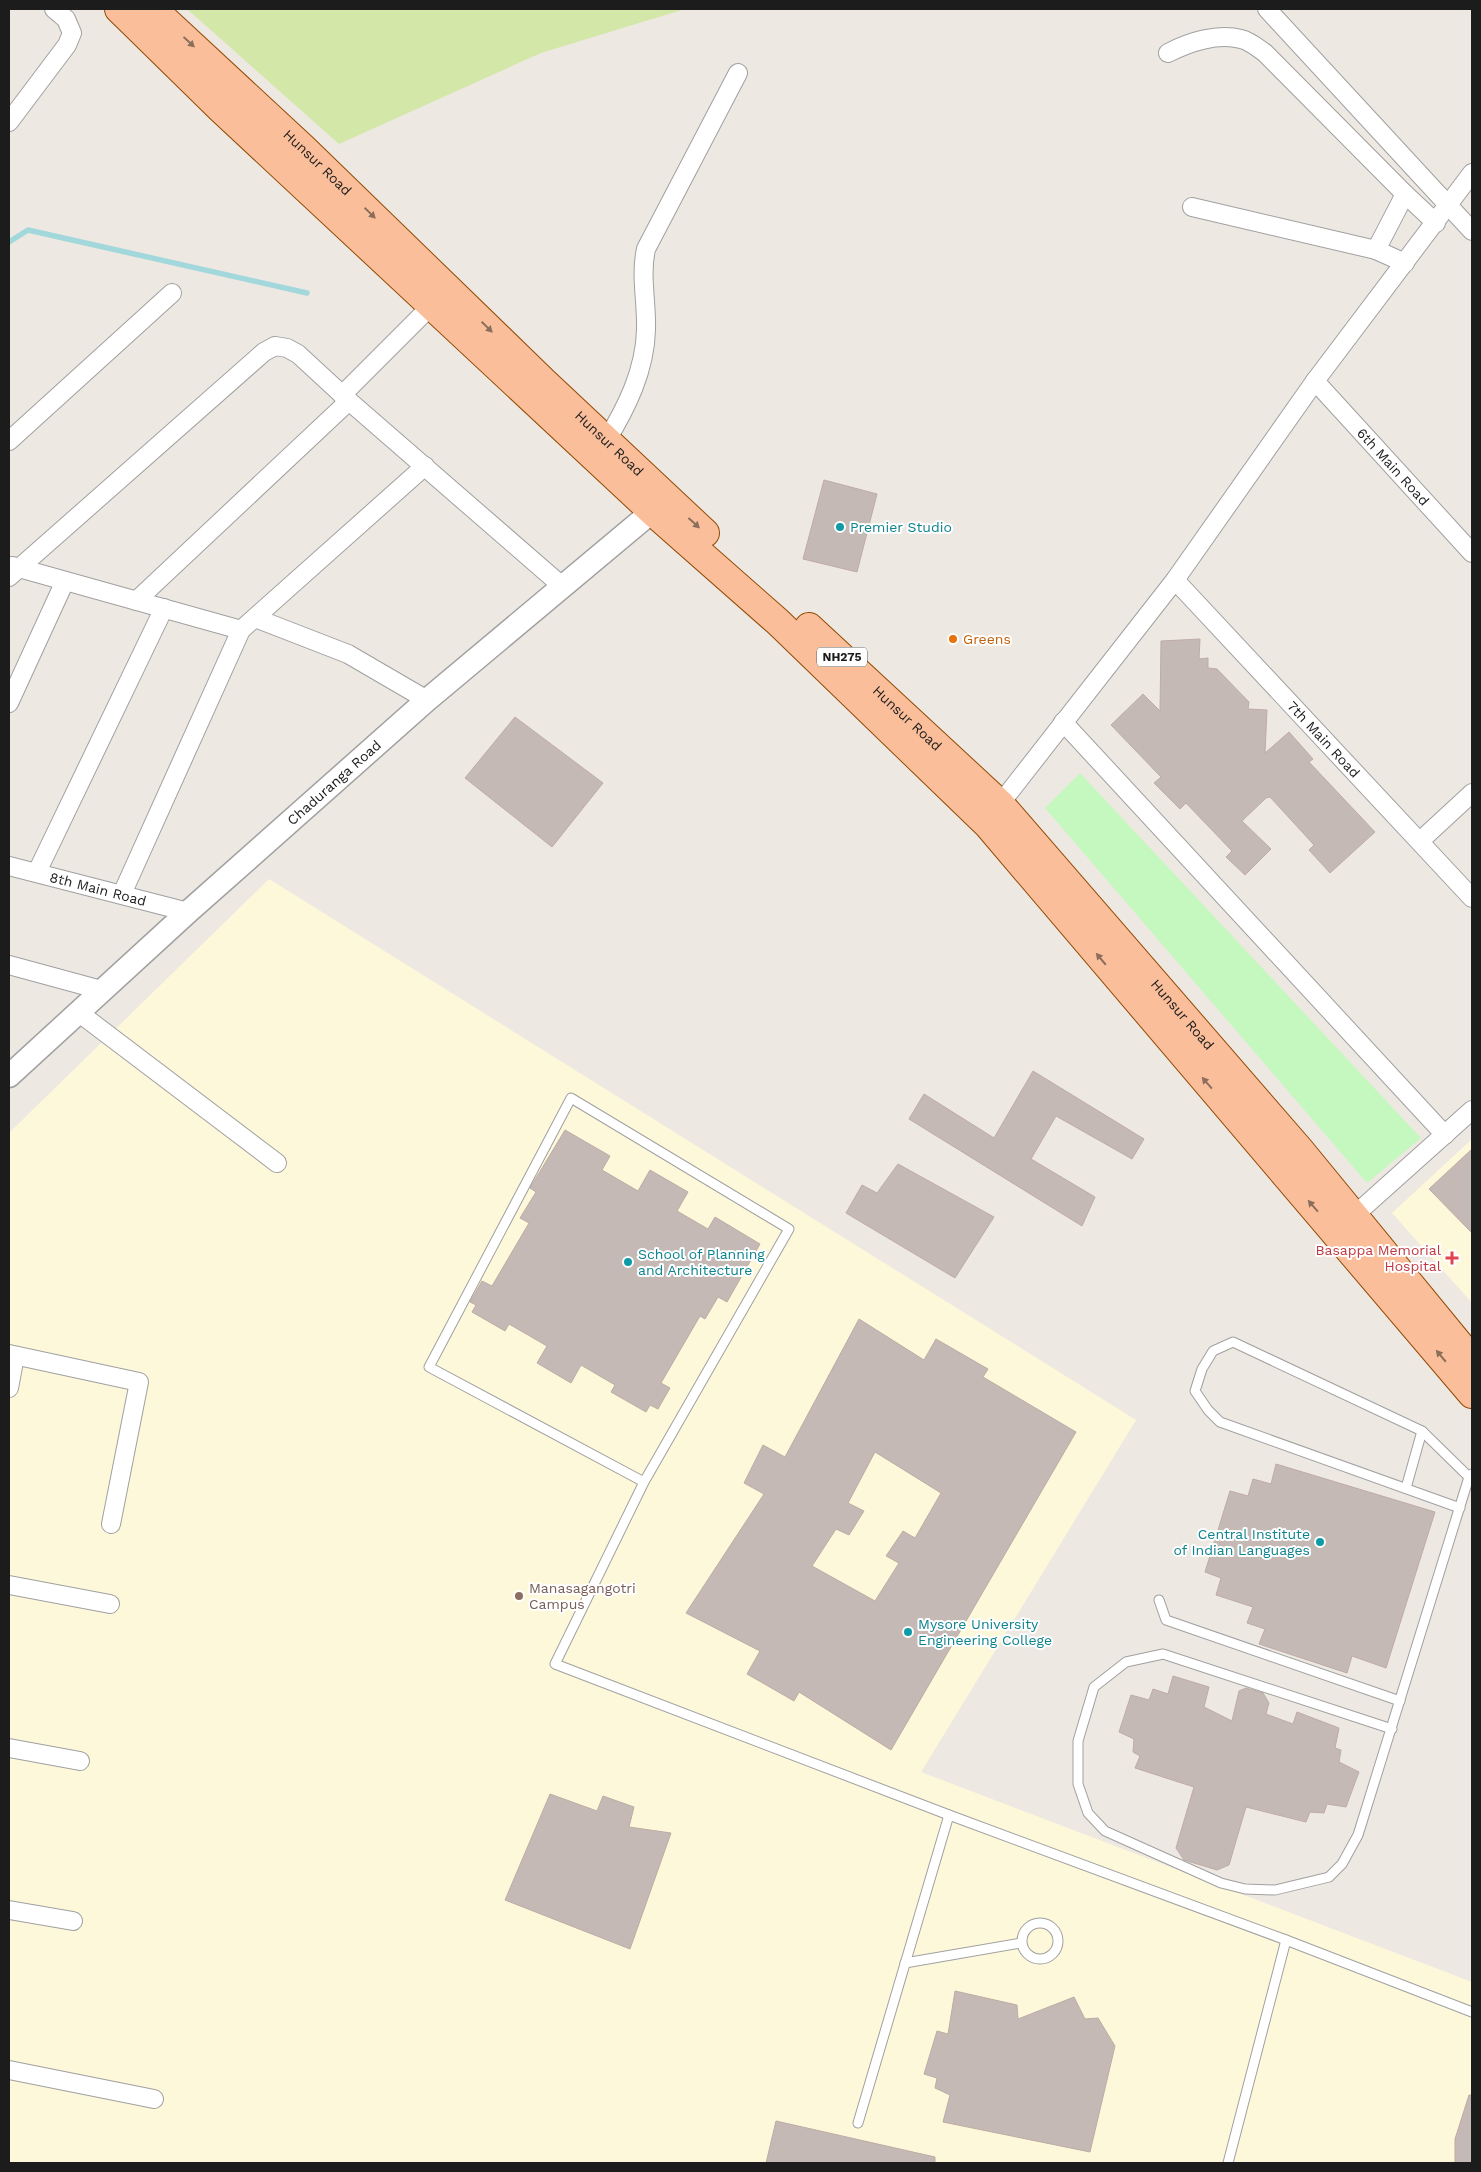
<svg xmlns="http://www.w3.org/2000/svg" width="1481" height="2172" font-family="'Work Sans',sans-serif">
<style>
.education{fill:#fef8da}
.grass{fill:#d3e8a8}
.park{fill:#c4f8be}
.lines{fill:none;stroke-linecap:round;stroke-linejoin:round}
.stream{stroke:#a2d8db;stroke-width:5.5}
.building{fill:#c5b9b6;stroke:#bfaba5;fill-rule:evenodd}
.service-casing{stroke:#a0a0a0;stroke-width:11}
.minor-casing{stroke:#a0a0a0;stroke-width:20}
.tertiary-casing{stroke:#a0a0a0;stroke-width:25}
.primary-casing{stroke:#924902;stroke-width:30}
.service{stroke:#fff;stroke-width:9}
.minor{stroke:#fff;stroke-width:18}
.tertiary{stroke:#fff;stroke-width:22}
.primary{stroke:#fabf9a;stroke-width:28}
.oneway{fill:#8b6e5b}
.culture-dot{fill:#0f9aa8;stroke:#fff;stroke-width:2}
.food-dot{fill:#e8710a;stroke:#fff;stroke-width:2}
.health-dot{fill:#e0444e;stroke:#fff;stroke-width:2}
.education-dot{fill:#8d6e63;stroke:#fff;stroke-width:2}
.labels{text-anchor:middle;dominant-baseline:central;stroke-width:4;stroke-linejoin:round;paint-order:stroke}
.shield{fill:#fff;stroke:#606060;stroke-width:1}
.shield-label{font-size:12px;font-weight:bold;fill:#1c1c1c}
.street-label{font-size:14px;fill:#1c1c1c;stroke:#fff}
.culture-label{font-size:14px;fill:#0d838f;stroke:#fff;text-anchor:start}
.food-label{font-size:14px;fill:#c56008;stroke:#fff;text-anchor:start}
.health-label{font-size:14px;fill:#be3a42;stroke:#fff;text-anchor:end}
.education-label{font-size:14px;fill:#785e54;stroke:#fff;text-anchor:start}
</style>
<rect width="100%" height="100%" fill="#eee8e2"/>
<g class="education">
<polygon points="269,879 1136,1420 921,1772 1472,1982 1472,2163 9,2163 9,1133"/>
<polygon points="1472,1139 1472,1303 1392,1213"/>
</g>
<polygon class="grass" points="187,9 685,9 541,53 339,144"/>
<polygon class="park" points="1080,773 1421,1138 1367,1183 1045,808"/>
<g class="lines">
<polyline class="stream" points="9,242 28,230 307,293"/>
</g>
<g class="building">
<polygon points="824,480 877,494 857,572 803,559"/>
<polygon points="1200,639 1199,659 1208,658 1208,668 1217,669 1249,702 1248,709 1267,710 1265,753 1289,732 1313,759 1309,762 1375,832 1330,873 1309,850 1314,845 1270,797 1266,798 1242,821 1271,849 1245,875 1226,857 1232,851 1186,803 1180,809 1154,783 1161,777 1111,725 1143,694 1160,711 1161,641"/>
<polygon points="515,717 603,783 552,847 465,778"/>
<polygon points="1033,1071 1144,1139 1132,1159 1056,1116 1031,1159 1095,1197 1082,1226 909,1119 924,1094 994,1138"/>
<polygon points="565,1130 610,1156 602,1170 638,1191 650,1170 688,1192 677,1211 708,1229 715,1217 760,1244 727,1302 718,1297 705,1319 700,1316 661,1383 670,1388 658,1409 650,1405 646,1412 611,1392 615,1385 581,1365 571,1383 537,1363 547,1346 509,1324 505,1331 472,1312 476,1305 470,1302 482,1281 492,1286 529,1223 520,1218 536,1192 530,1188"/>
<polygon points="1472,1149 1472,1233 1429,1189"/>
<polygon points="898,1164 994,1217 955,1278 846,1213 862,1185 877,1193"/>
<path d="M859,1319L924,1360L936,1339L988,1369L983,1377L1076,1432L891,1750L799,1692L794,1701L747,1674L760,1651L686,1613L764,1494L744,1483L763,1445L785,1457ZM875,1452L941,1493L915,1538L903,1531L886,1556L899,1563L875,1601L812,1566L836,1529L849,1535L864,1511L848,1503Z"/>
<polygon points="1276,1464 1435,1512 1386,1668 1352,1656 1347,1673 1259,1644 1265,1629 1247,1623 1253,1607 1216,1595 1221,1578 1205,1572 1230,1491 1248,1496 1253,1479 1271,1484"/>
<polygon points="1173,1676 1209,1687 1204,1707 1232,1721 1239,1691 1246,1688 1263,1693 1269,1703 1266,1714 1293,1724 1297,1712 1339,1728 1335,1748 1341,1750 1339,1762 1359,1772 1346,1807 1327,1804 1324,1813 1310,1812 1306,1822 1246,1807 1229,1865 1217,1870 1184,1860 1176,1848 1194,1787 1135,1768 1140,1756 1133,1752 1134,1739 1119,1732 1131,1695 1149,1700 1153,1689 1168,1694"/>
<polygon points="550,1794 597,1811 603,1796 634,1807 629,1827 671,1833 630,1949 505,1900"/>
<polygon points="955,1991 1017,2005 1018,2019 1074,1997 1085,2019 1098,2018 1115,2046 1090,2152 943,2122 950,2095 935,2088 937,2078 924,2074 937,2031 948,2034"/>
<polygon points="1469,2095 1472,2095 1472,2163 1455,2163 1455,2139"/>
<polygon points="776,2121 935,2157 935,2163 766,2163"/>
</g>
<g class="lines">
<g class="service-casing">
<g id="service">
<polyline points="644,1482 429,1367 571,1098 789,1229 644,1482 555,1664 949,1815 1286,1940"/>
<polyline points="1406,1488 1422,1431"/>
<polyline points="1460,1508 1220,1422 1208,1410 1195,1391 1202,1369 1213,1351 1233,1342 1422,1431 1469,1477"/>
<polyline points="1159,1600 1166,1620 1400,1701"/>
<polyline points="1392,1729 1163,1654 1126,1662 1094,1687 1078,1741 1078,1784 1088,1813 1105,1831 1221,1883 1245,1889 1275,1890 1329,1877 1342,1864 1358,1835 1469,1477 1472,1474"/>
<circle cx="1040" cy="1941" r="18"/>
<polyline points="905,1963 1021,1943"/>
<polyline points="858,2123 949,1815"/>
<polyline points="1228,2163 1286,1940 1472,2012"/>
</g>
</g>
<g class="minor-casing">
<g id="minor">
<polyline points="1267,9 1472,231"/>
<path d="M1168,53C1189,42 1217,33 1241,39C1250,41 1258,48 1265,53L1405,194L1436,223"/>
<polyline points="9,122 67,45 72,33 66,19 54,9"/>
<polyline points="1192,207 1376,250 1405,263"/>
<polyline points="1376,250 1405,194"/>
<path id="s1" d="M1315,381L1472,553"/>
<polyline points="342,395 433,304"/>
<polyline points="9,441 172,293"/>
<path d="M606,441C627,407 645,370 646,330C647,302 640,276 646,249L738,73"/>
<polyline points="12,566 241,630"/>
<polyline points="9,577 264,352 275,346 287,348 298,354 349,401 562,586"/>
<path id="s2" d="M1175,580L1472,898"/>
<polyline points="136,601 349,401"/>
<polyline points="255,618 348,654 427,700"/>
<polyline points="9,703 65,581"/>
<polyline points="1063,722 1445,1135"/>
<polyline points="1000,804 1175,580 1315,381 1472,173"/>
<polyline points="1420,841 1472,793"/>
<path id="s3" d="M9,866L188,912"/>
<polyline points="37,872 164,608"/>
<polyline points="122,894 241,630 425,466"/>
<polyline points="9,965 101,990"/>
<polyline points="78,1012 277,1163"/>
<polyline points="1348,1221 1472,1110"/>
<polyline points="9,1354 139,1382 111,1524"/>
<polyline points="9,1388 15,1356"/>
<polyline points="9,1585 110,1604"/>
<polyline points="9,1748 80,1761"/>
<polyline points="9,1910 73,1921"/>
<polyline points="9,2070 154,2099"/>
</g>
</g>
<g class="tertiary-casing">
<g id="tertiary">
<path id="s4" d="M9,1076L188,912L427,700L666,500"/>
</g>
</g>
<g class="primary-casing">
<g id="primary">
<polyline points="119,9 221,109 652,511 778,622 988,825 1472,1394"/>
<path id="s5" d="M153,9L304,149L543,381L705,533"/>
<path id="s6" d="M809,627L1000,804L1299,1149L1472,1360"/>
</g>
</g>
<use href="#service" class="service"/>
<use href="#minor" class="minor"/>
<use href="#tertiary" class="tertiary"/>
<use href="#primary" class="primary"/>
</g>
<defs><path id="oneway-solid" d="M-6-.8H1V-3.2L6.5 0L1 3.2V.8H-6Z" transform="scale(1.25)"/></defs>
<g class="oneway">
<use href="#oneway-solid" transform="translate(189 42) rotate(43)"/>
<use href="#oneway-solid" transform="translate(370 213) rotate(44)"/>
<use href="#oneway-solid" transform="translate(487 327) rotate(44)"/>
<use href="#oneway-solid" transform="translate(694 523) rotate(42)"/>
<use href="#oneway-solid" transform="translate(1101 959) rotate(-130)"/>
<use href="#oneway-solid" transform="translate(1207 1083) rotate(-131)"/>
<use href="#oneway-solid" transform="translate(1313 1206) rotate(-131)"/>
<use href="#oneway-solid" transform="translate(1441 1356) rotate(-130)"/>
</g>
<g class="culture-dot">
<circle cx="840" cy="527" r="5"/>
<circle cx="628" cy="1262" r="5"/>
<circle cx="1320" cy="1542" r="5"/>
<circle cx="908" cy="1632" r="5"/>
</g>
<circle class="food-dot" cx="953" cy="639" r="5"/>
<path class="health-dot" d="M1449.5 1250.5h5v5h5v5h-5v5h-5v-5h-5v-5h5z"/>
<circle class="education-dot" cx="519" cy="1596" r="5"/>
<g class="labels">
<rect class="shield" x="817" y="647.5" width="50" height="19" rx="4"/>
<g class="shield-label">
<text x="842" y="657">NH275</text>
</g>
<g class="street-label">
<text stroke="none"><textPath href="#s5" startOffset="225">Hunsur Road</textPath></text>
<text stroke="none"><textPath href="#s5" startOffset="630">Hunsur Road</textPath></text>
<text stroke="none"><textPath href="#s1" startOffset="116">6th Main Road</textPath></text>
<text stroke="none"><textPath href="#s6" startOffset="134">Hunsur Road</textPath></text>
<text stroke="none"><textPath href="#s2" startOffset="218">7th Main Road</textPath></text>
<text stroke="none"><textPath href="#s4" startOffset="438">Chaduranga Road</textPath></text>
<text stroke="none"><textPath href="#s3" startOffset="92">8th Main Road</textPath></text>
<text stroke="none"><textPath href="#s6" startOffset="539">Hunsur Road</textPath></text>
</g>
<g class="culture-label">
<text x="850" y="527">Premier Studio</text>
<text x="638" y="1254">School of Planning<tspan x="638" dy="16">and Architecture</tspan></text>
<text x="1310" y="1534" text-anchor="end">Central Institute<tspan x="1310" dy="16">of Indian Languages</tspan></text>
<text x="918" y="1624">Mysore University<tspan x="918" dy="16">Engineering College</tspan></text>
</g>
<g class="food-label">
<text x="963" y="639">Greens</text>
</g>
<g class="health-label">
<text x="1441" y="1250">Basappa Memorial<tspan x="1441" dy="16">Hospital</tspan></text>
</g>
<g class="education-label">
<text x="529" y="1588">Manasagangotri<tspan x="529" dy="16">Campus</tspan></text>
</g>
</g>
<rect width="1481" height="2172" fill="none" stroke="#1c1c1c" stroke-width="20"/>
</svg>
